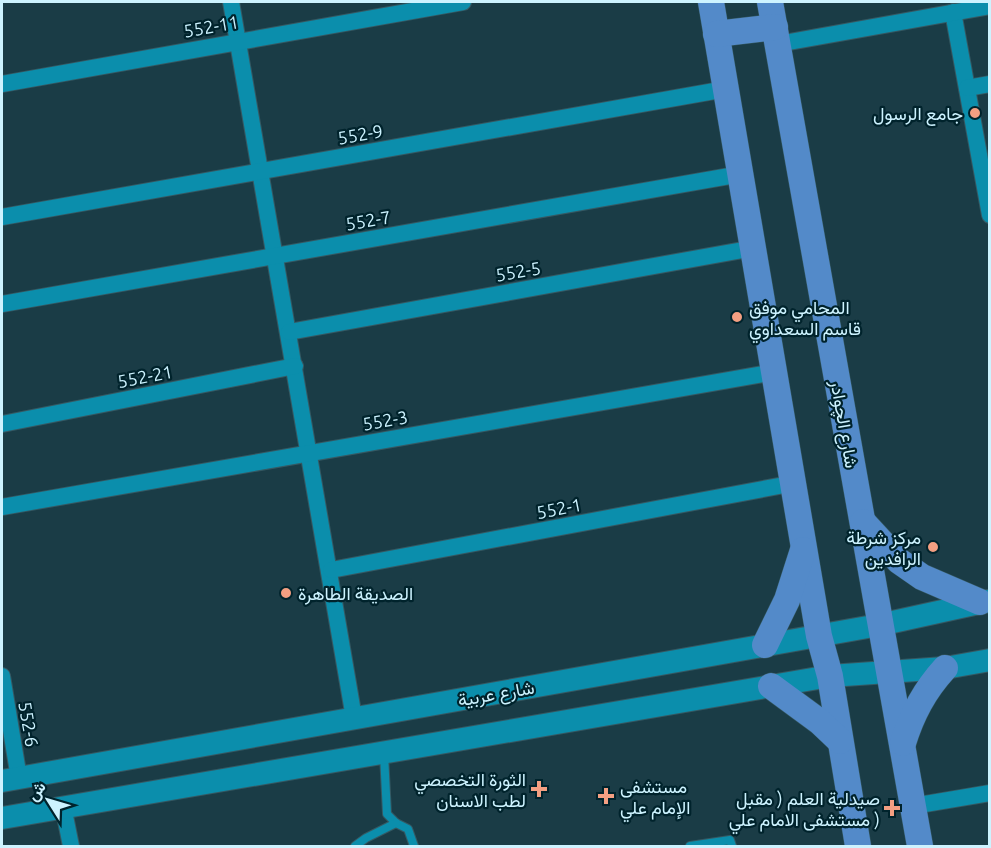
<svg xmlns="http://www.w3.org/2000/svg" width="991" height="848" font-family="Ubuntu,Vazirmatn,sans-serif">
<style>
.lines{fill:none;stroke-linecap:round;stroke-linejoin:round}
.service-casing{stroke:#355963;stroke-width:10}
.minor-casing{stroke:#355963;stroke-width:18}
.secondary-casing{stroke:#355963;stroke-width:24}
.primary-casing{stroke:#355963;stroke-width:27}
.service{stroke:#0b8eac;stroke-width:8}
.minor{stroke:#0b8eac;stroke-width:16}
.secondary{stroke:#0b8eac;stroke-width:22}
.primary{stroke:#538ac9;stroke-width:26}
.poi-dot{fill:#f39f82;stroke:#00232c;stroke-width:2}
.labels{text-anchor:middle;dominant-baseline:central;stroke-width:4.5;stroke-linejoin:round;paint-order:stroke}
.street-label{font-size:18px;fill:#cdf3ff;stroke:#00232c}
.poi-label{font-size:18px;fill:#cdf3ff;stroke:#00232c;text-anchor:end}
</style>
<rect width="100%" height="100%" fill="#1a3c46"/>
<g class="lines">
<g class="service-casing">
<g id="service">
<polyline points="384,754 387,814 396,823 408,829 414,846"/>
<polyline points="355,846 366,838 396,823"/>
<polyline points="690,846 730,840 732,846"/>
</g>
</g>
<g class="minor-casing">
<g id="minor">
<polyline points="231,2 354,718"/>
<polyline points="953,12 990,215"/>
<polyline points="778,44 990,6"/>
<polyline points="2,84 463,2"/>
<polyline points="967,88 990,84"/>
<polyline points="2,217 726,89"/>
<polyline points="2,304 741,174"/>
<polyline points="289,332 754,248"/>
<polyline points="2,424 295,366"/>
<polyline points="2,507 775,372"/>
<polyline points="331,570 795,483"/>
<polyline points="2,676 19,778"/>
<polyline points="63,806 71,846"/>
<polyline points="913,806 990,793"/>
</g>
</g>
<g class="secondary-casing">
<g id="secondary">
<polyline points="2,781 879,625 988,601"/>
<polyline points="2,818 830,676 945,668 990,660"/>
</g>
</g>
<g class="primary-casing">
<g id="primary">
<polyline points="711,2 819,636 830,676 858,846"/>
<polyline points="770,2 920,846"/>
<polyline points="716,34 775,27"/>
<polyline points="863,522 899,561 922,577 980,602"/>
<polyline points="765,645 787,600 803,550"/>
<polyline points="771,686 820,722 840,741"/>
<path d="M903,743C912,714 924,691 945,668"/>
</g>
</g>
<use href="#service" class="service"/>
<use href="#minor" class="minor"/>
<use href="#secondary" class="secondary"/>
<use href="#primary" class="primary"/>
</g>
<g class="poi-dot">
<circle cx="975" cy="113" r="6"/>
<circle cx="737" cy="317" r="6"/>
<circle cx="933" cy="547" r="6"/>
<circle cx="286" cy="593" r="6"/>
<path d="M536 780h6v6h6v6h-6v6h-6v-6h-6v-6h6z"/>
<path d="M603 787h6v6h6v6h-6v6h-6v-6h-6v-6h6z"/>
<path d="M889 799h6v6h6v6h-6v6h-6v-6h-6v-6h6z"/>
</g>
<g class="labels">
<g class="street-label">
<text transform="translate(211 26) rotate(-10)">552-11</text>
<text transform="translate(360 134) rotate(-10)">552-9</text>
<text transform="translate(368 220) rotate(-10)">552-7</text>
<text transform="translate(518 271) rotate(-10)">552-5</text>
<text transform="translate(145 376) rotate(-11)">552-21</text>
<text transform="translate(385 420) rotate(-10)">552-3</text>
<text transform="translate(845 424) rotate(80)">شارع الچوادر</text>
<text transform="translate(559 508) rotate(-11)">552-1</text>
<text transform="translate(496 693) rotate(-10)">شارع عربية</text>
<text transform="translate(29 724) rotate(80)">552-6</text>
</g>
<g class="poi-label">
<text x="963" y="113">جامع الرسول</text>
<text x="749" y="307" text-anchor="start">المحامي موفق<tspan x="749" dy="21">قاسم السعداوي</tspan></text>
<text x="921" y="537">مركز شرطة<tspan x="921" dy="21">الرافدين</tspan></text>
<text x="298" y="593" text-anchor="start">الصديقة الطاهرة</text>
<text x="526" y="779">الثورة التخصصي<tspan x="526" dy="21">لطب الاسنان</tspan></text>
<text x="620" y="786" text-anchor="start">مستشفى<tspan x="620" dy="21">الإمام علي</tspan></text>
<text x="880" y="798">صيدلية العلم ( مقبل<tspan x="880" dy="21">مستشفى الامام علي )</tspan></text>
</g>
</g>
<rect width="991" height="848" fill="none" stroke="#cdf3ff" stroke-width="6"/>
<g transform="translate(48 800) rotate(307)" stroke="#00232c" stroke-width="4.5" paint-order="stroke">
<path d="M0-4.5L10 22L0 15L-10 22Z" fill="#cdf3ff"/>
<text y="-9" font-size="16" font-weight="bold" text-anchor="middle" fill="#cdf3ff">ش</text>
</g>
</svg>
